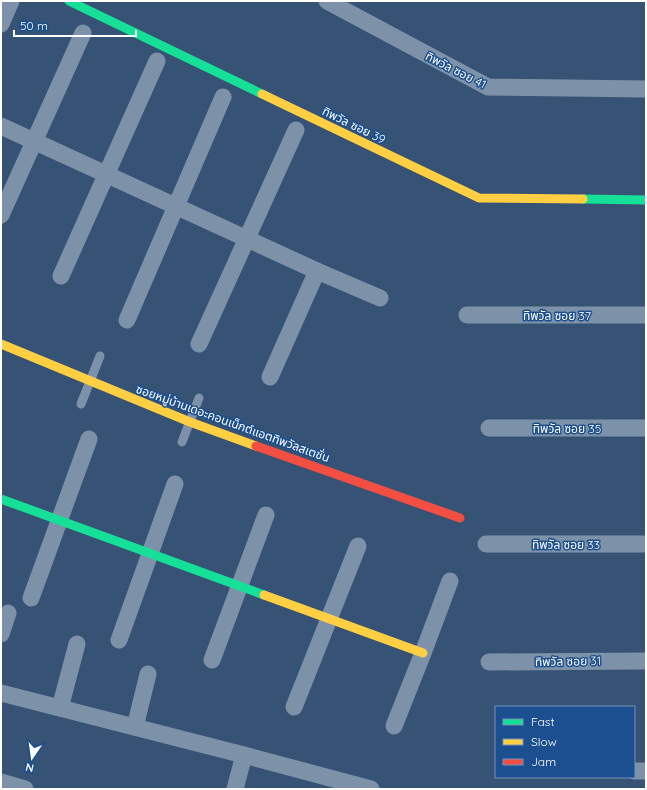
<svg xmlns="http://www.w3.org/2000/svg" width="647" height="790" font-family="Quicksand,'Noto Sans Thai',sans-serif">
<style>
.lines{fill:none;stroke-linecap:round;stroke-linejoin:round}
.lane{stroke:#7d92a8;stroke-width:9}
.street{stroke:#7d92a8;stroke-width:17}
.fast{stroke:#16e098;stroke-width:9}
.slow{stroke:#ffcf43;stroke-width:9}
.jam{stroke:#f24e42;stroke-width:9}
.labels{text-anchor:middle;dominant-baseline:central;stroke-width:3;stroke-linejoin:round;paint-order:stroke}
.street-label{font-size:12px;fill:#fff;stroke:#1b4f8f}
</style>
<rect width="100%" height="100%" fill="#365274"/>
<g class="lines">
<g class="lane">
<polyline points="81,404 100,356"/>
<polyline points="182,442 199,398"/>
</g>
<g class="street">
<polyline points="327,1 488,87 646,89"/>
<polyline points="1,24 11,1"/>
<polyline points="1,126 317,271 380,298"/>
<polyline points="1,215 83,33"/>
<polyline points="61,276 157,61"/>
<polyline points="467,315 646,315"/>
<polyline points="127,320 223,97"/>
<polyline points="199,344 296,130"/>
<polyline points="270,377 317,271"/>
<polyline points="489,428 646,428"/>
<polyline points="486,544 646,544"/>
<polyline points="31,598 89,439"/>
<polyline points="1,634 8,613"/>
<polyline points="119,640 175,484"/>
<polyline points="212,660 266,515"/>
<polyline points="489,662 646,661"/>
<polyline points="1,693 244,755 235,789"/>
<polyline points="294,707 358,546"/>
<polyline points="60,708 77,644"/>
<polyline points="394,726 423,653 450,581"/>
<polyline points="135,727 148,674"/>
<polyline points="244,755 371,789"/>
<polyline points="634,771 646,771"/>
<polyline points="1,782 25,789"/>
</g>
<g class="fast">
<polyline points="69,1 262,94"/>
<polyline points="583,199 646,200"/>
<polyline points="1,499 264,595"/>
</g>
<g class="slow">
<polyline points="262,94 479,198 583,199"/>
<polyline points="1,344 190,422 256,446"/>
<polyline points="264,595 423,653"/>
</g>
<polyline class="jam" points="256,446 460,518"/>
</g>
<g class="labels">
<g class="street-label">
<text transform="translate(456 70) rotate(27)">ทิพวัล ซอย 41</text>
<text transform="translate(354 125) rotate(26)">ทิพวัล ซอย 39</text>
<text x="557" y="315">ทิพวัล ซอย 37</text>
<text transform="translate(233 423) rotate(20)">ซอยหมู่บ้านเดอะคอนเน็กต์แอตทิพวัลสเตชั่น</text>
<text x="567" y="428">ทิพวัล ซอย 35</text>
<text x="566" y="544">ทิพวัล ซอย 33</text>
<text transform="translate(568 661) rotate(-1)">ทิพวัล ซอย 31</text>
</g>
</g>
<rect width="647" height="790" fill="none" stroke="#ffffff" stroke-width="4"/>
<rect x="495" y="706" width="140" height="72" fill="#1b4f8f" stroke="#7695bc"/>
<rect x="503" y="719" width="20" height="6" fill="#16e098" stroke="#7695bc"/>
<text x="531" y="726" font-size="12" fill="#ffffff">Fast</text>
<rect x="503" y="739" width="20" height="6" fill="#ffcf43" stroke="#7695bc"/>
<text x="531" y="746" font-size="12" fill="#ffffff">Slow</text>
<rect x="503" y="759" width="20" height="6" fill="#f24e42" stroke="#7695bc"/>
<text x="531" y="766" font-size="12" fill="#ffffff">Jam</text>
<g transform="translate(32 758) rotate(193)" stroke="#1b4f8f" stroke-width="3" paint-order="stroke">
<path d="M0-3L7 15L0 10L-7 15Z" fill="#ffffff"/>
<text y="-6" font-size="11" font-weight="bold" text-anchor="middle" fill="#ffffff">N</text>
</g>
<path d="M14 30v6h122v-6" fill="none" stroke="#ffffff" stroke-width="2"/>
<text x="20" y="30" font-size="12" fill="#ffffff" stroke="#1b4f8f" stroke-width="3" paint-order="stroke">50 m</text>
</svg>
